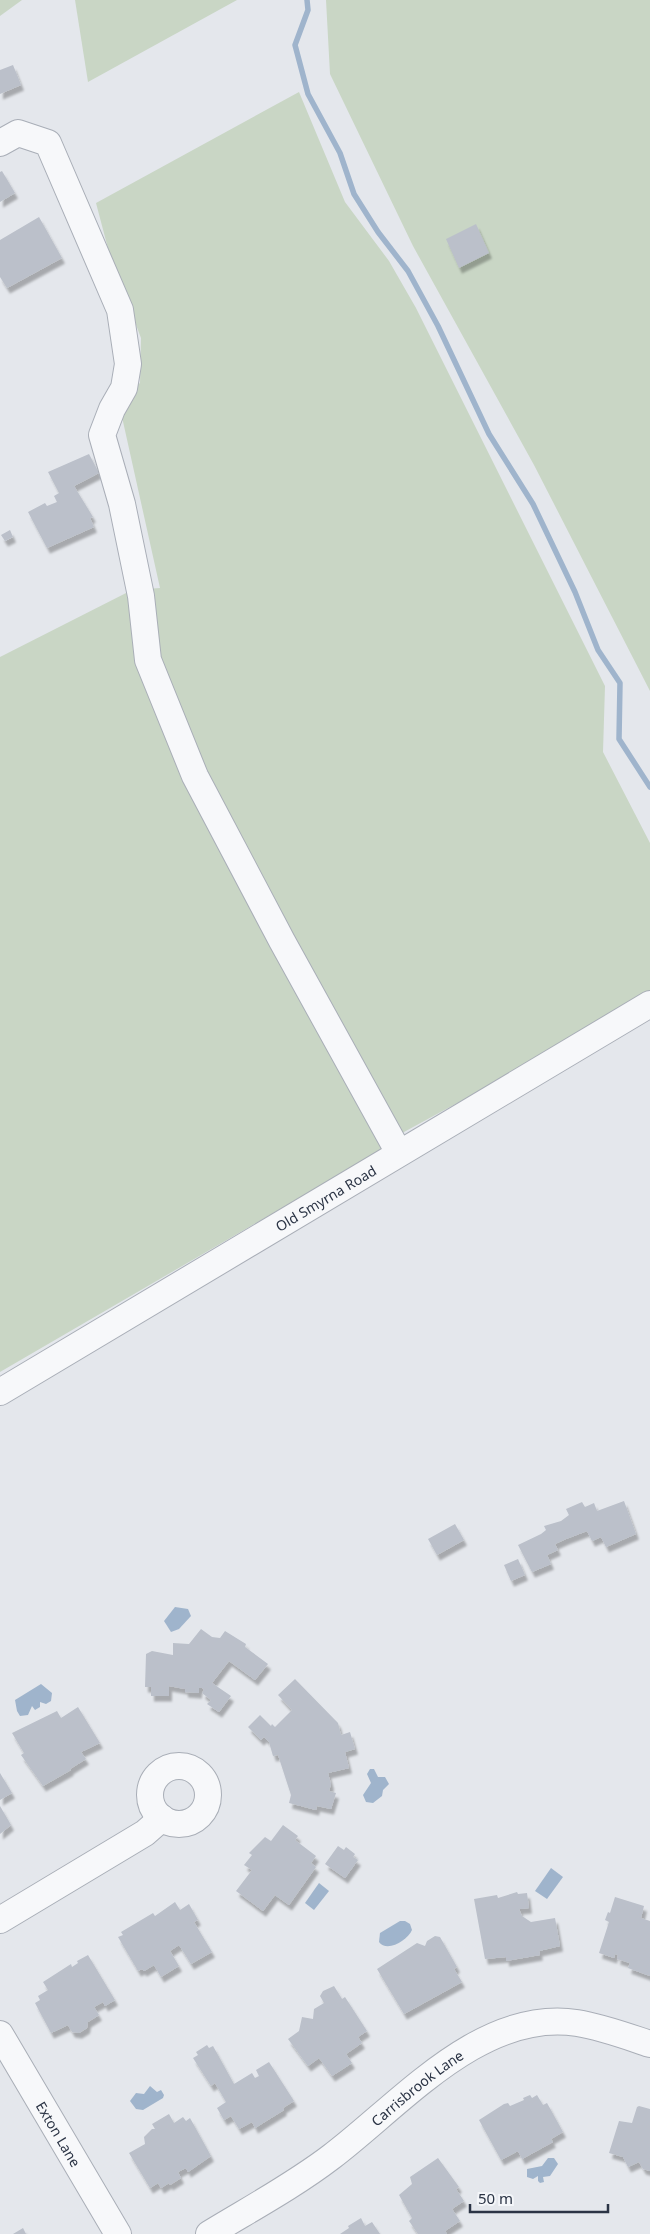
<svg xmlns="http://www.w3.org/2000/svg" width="650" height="2234" font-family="'Noto Sans',sans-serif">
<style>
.green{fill:#c9d6c5}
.water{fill:#9fb4cc}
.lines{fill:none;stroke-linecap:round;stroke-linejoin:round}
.stream{stroke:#9fb4cc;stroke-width:5.5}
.building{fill:#bbc0ca;filter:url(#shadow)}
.minor-casing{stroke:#a9aeb7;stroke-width:28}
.minor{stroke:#f7f8fa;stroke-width:26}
.labels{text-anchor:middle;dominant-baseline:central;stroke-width:4;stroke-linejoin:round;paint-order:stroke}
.street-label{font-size:14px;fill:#2b3445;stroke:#f4f6f9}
</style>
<defs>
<filter id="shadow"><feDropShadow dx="3" dy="5.5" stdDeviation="1" flood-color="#0004"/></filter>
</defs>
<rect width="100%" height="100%" fill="#e4e7ec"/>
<g class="green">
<polygon points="0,0 22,0 0,16"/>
<polygon points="75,0 237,0 88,82"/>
<polygon points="326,0 650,0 650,691 534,465 413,246 330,74"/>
<polygon points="299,92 345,202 389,261 416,308 605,686 603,752 650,843 650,992 516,1071 404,1132 373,1155 0,1372 0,657 132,590 160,588 122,417 130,391 140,383 141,338 110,256 96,203"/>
</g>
<g class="water">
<polygon points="175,1607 188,1609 191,1616 179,1629 171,1632 164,1621"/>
<polygon points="41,1684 52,1693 51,1701 46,1704 40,1702 40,1707 35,1710 32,1706 28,1715 20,1716 17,1711 15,1700"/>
<polygon points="370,1769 374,1769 378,1777 385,1777 389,1784 383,1790 382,1796 373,1803 366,1802 363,1795 371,1783 367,1774"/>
<polygon points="551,1868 563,1877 547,1899 535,1891"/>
<polygon points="319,1883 329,1891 314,1910 305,1903"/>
<path d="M400,1921H405L410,1924L412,1930C408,1940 387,1953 379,1942L380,1933Z"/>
<polygon points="150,2086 157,2092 161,2090 164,2095 163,2098 143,2110 136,2109 130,2101 136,2093 144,2094"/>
<polygon points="548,2158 554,2158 558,2164 550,2176 543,2177 544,2182 540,2183 538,2181 538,2176 533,2179 527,2177 527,2169 542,2166"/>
</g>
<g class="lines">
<polyline class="stream" points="307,0 308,10 295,45 308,94 340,153 354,194 378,232 408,271 438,326 489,434 533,504 575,592 598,650 620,683 619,739 650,787"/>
</g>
<g class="building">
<polygon points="13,65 21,85 0,94 0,70"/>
<polygon points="2,171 15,193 0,202 0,172"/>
<polygon points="39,217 62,258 7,288 0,277 0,240"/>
<polygon points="476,224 489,253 459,268 446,239"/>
<polygon points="89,454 99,473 74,486 93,517 90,518 94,527 47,548 28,512 45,503 47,506 57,502 54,496 59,493 48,472"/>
<polygon points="10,530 13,537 5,541 1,535"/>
<polygon points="624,1501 636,1534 606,1547 601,1537 592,1541 587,1531 566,1539 555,1544 558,1550 547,1555 551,1564 532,1572 518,1545 541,1534 546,1530 544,1526 561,1521 569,1515 566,1509 582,1502 585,1507 594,1503 597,1511"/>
<polygon points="455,1524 464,1540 437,1555 428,1539"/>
<polygon points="518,1559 525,1575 511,1581 504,1565"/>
<polygon points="201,1629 212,1637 220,1638 225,1631 246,1644 245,1647 268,1664 255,1680 229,1661 212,1683 231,1696 219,1712 207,1704 211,1700 202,1693 204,1690 202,1688 199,1688 199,1693 185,1692 185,1689 169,1686 169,1696 151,1696 151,1687 145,1687 146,1654 152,1651 173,1655 173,1643 189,1644"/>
<polygon points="295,1679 338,1723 341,1735 350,1732 355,1749 345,1752 349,1768 328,1773 331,1784 329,1791 336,1793 331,1809 317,1806 316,1810 289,1803 291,1795 278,1755 273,1756 269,1742 264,1737 261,1740 248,1727 260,1715 271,1726 272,1724 275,1727 292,1710 278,1695"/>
<polygon points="78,1707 100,1743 81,1752 86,1759 70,1769 71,1770 43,1786 21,1755 24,1753 12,1733 57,1711 61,1718"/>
<polygon points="0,1773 12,1793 0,1800"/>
<polygon points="0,1806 11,1825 0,1834"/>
<polygon points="283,1825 298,1836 295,1840 316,1856 311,1863 316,1867 289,1905 275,1895 263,1911 236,1891 252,1870 244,1865 252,1855 249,1853 265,1837 271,1841"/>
<polygon points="338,1846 344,1850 346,1847 355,1854 353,1857 358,1860 345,1878 325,1864"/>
<polygon points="517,1892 518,1894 527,1893 529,1908 519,1909 522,1916 531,1922 555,1918 560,1946 539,1951 540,1955 506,1961 506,1957 485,1959 474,1899 497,1895 498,1898"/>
<polygon points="615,1897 644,1906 641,1918 650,1921 650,1976 628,1968 630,1963 617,1959 618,1955 615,1954 614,1958 599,1953 609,1922 605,1920 608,1912 610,1913"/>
<polygon points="175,1902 180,1910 189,1904 198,1920 194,1922 212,1952 191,1964 179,1945 170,1951 179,1966 161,1977 154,1965 144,1971 142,1969 138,1971 118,1937 123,1935 121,1932 153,1913 155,1916"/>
<polygon points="435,1936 440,1937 457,1967 454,1969 462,1982 404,2014 377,1969 417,1943 425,1946 427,1941"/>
<polygon points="88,1955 115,2000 105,2006 103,2002 94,2007 99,2015 88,2022 87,2028 79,2033 72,2032 68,2025 51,2033 35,2003 40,2000 38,1996 48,1990 43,1982 71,1964 72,1967 78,1963 77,1961"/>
<polygon points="334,1986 342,1999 345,1997 367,2031 358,2037 362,2043 346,2054 352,2063 332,2076 319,2058 308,2066 288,2039 299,2031 302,2017 313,2019 314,2009 324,2003 320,1996 323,1991"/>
<polygon points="207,2045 209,2048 213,2046 234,2084 252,2073 255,2078 259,2076 256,2070 269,2062 294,2101 283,2108 284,2110 255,2128 252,2122 239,2129 231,2116 224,2120 217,2108 226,2102 215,2083 211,2086 193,2058 198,2055 196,2052"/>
<polygon points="530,2095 532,2098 537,2095 543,2105 547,2103 563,2132 551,2139 553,2142 522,2159 518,2151 501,2160 479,2120 504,2104 508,2103 510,2106 524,2100 523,2098"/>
<polygon points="639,2106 650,2109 650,2171 643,2169 639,2162 628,2167 623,2157 609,2153 619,2121 632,2123 637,2107"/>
<polygon points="169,2114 174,2123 183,2117 186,2121 190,2118 211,2156 188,2172 186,2168 178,2172 181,2178 170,2185 169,2183 161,2188 158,2183 150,2188 129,2153 145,2144 144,2137 152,2129 155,2129 152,2124"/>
<polygon points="438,2158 459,2187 456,2189 464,2201 452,2209 460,2221 445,2231 447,2234 418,2234 409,2221 412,2218 399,2195 412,2184 410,2177"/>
<polygon points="361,2218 365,2226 372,2222 380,2234 340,2234 349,2228 348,2226"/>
<polygon points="23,2228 26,2234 13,2234"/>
</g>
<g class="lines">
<g class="minor-casing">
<g id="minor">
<polyline points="0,143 18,133 48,143 120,310 128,364 124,388 112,409 102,435 122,504 141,596 148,660 195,776 282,941 399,1153"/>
<path id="s1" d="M0,1392L650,1004"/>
<circle cx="179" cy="1795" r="29"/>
<polyline points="0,1920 145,1833 162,1818"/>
<path id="s2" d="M0,2034L118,2234"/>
<path id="s3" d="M209,2234C250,2209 293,2186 331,2157C400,2105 481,2008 577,2023C602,2027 626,2036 650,2044"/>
</g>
</g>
<use href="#minor" class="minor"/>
</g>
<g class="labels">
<g class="street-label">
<text stroke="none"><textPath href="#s1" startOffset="379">Old Smyrna Road</textPath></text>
<text stroke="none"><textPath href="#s3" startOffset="255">Carrisbrook Lane</textPath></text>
<text stroke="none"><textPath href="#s2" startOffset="116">Exton Lane</textPath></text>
</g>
</g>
<path d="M470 2204v8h138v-8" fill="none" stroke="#2b3445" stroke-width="2.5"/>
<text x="478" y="2204" font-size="15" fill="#2b3445" stroke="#f4f6f9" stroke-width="4" paint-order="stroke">50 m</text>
</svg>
